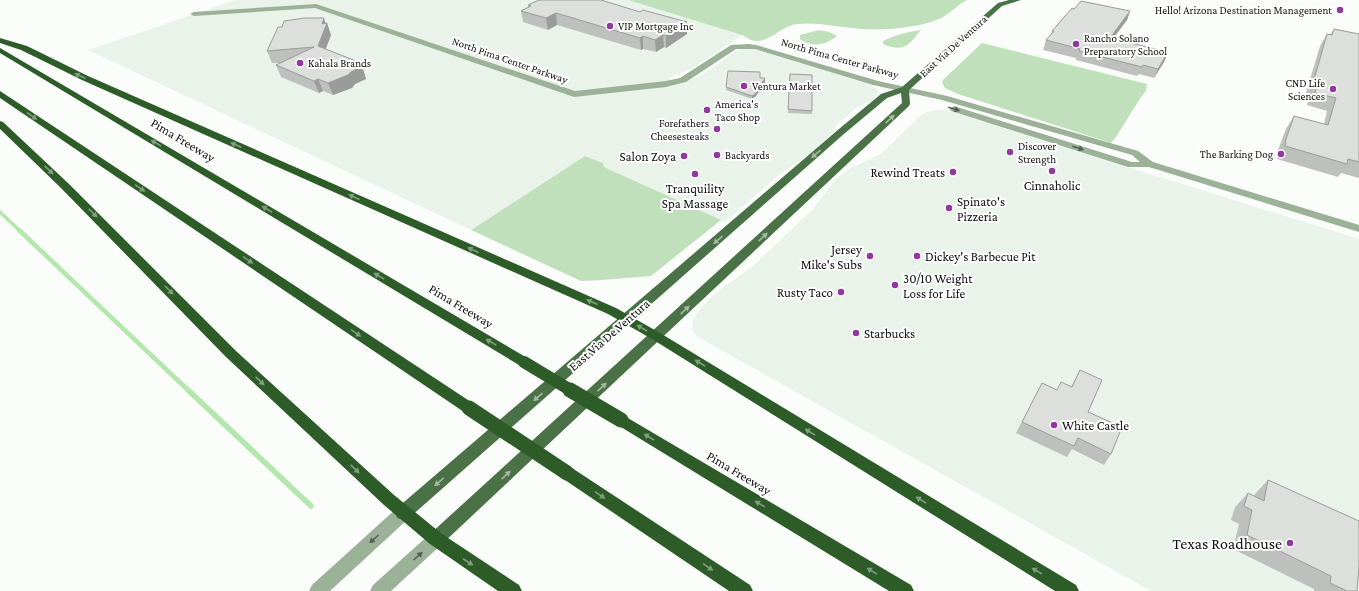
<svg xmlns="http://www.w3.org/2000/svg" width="1359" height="591" font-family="'Crimson Pro',serif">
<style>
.built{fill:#eaf3ea}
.green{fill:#bfe0bb}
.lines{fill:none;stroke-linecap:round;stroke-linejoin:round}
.stream-far2{stroke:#b3e7ad;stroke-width:3.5}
.stream-far1{stroke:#b3e7ad;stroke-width:4.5}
.stream{stroke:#b3e7ad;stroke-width:5.5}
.minor{fill:#9bb198;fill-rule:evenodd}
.major{fill:#4b7246;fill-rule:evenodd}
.highway{fill:#2d5c29;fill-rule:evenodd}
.highway-bridge-far1{stroke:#2d5c29;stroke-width:12}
.highway-bridge{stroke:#2d5c29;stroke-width:15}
.wall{fill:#bdc0bd}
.shaded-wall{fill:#9a9c9a}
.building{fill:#dcdfdc;stroke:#9a9c9a}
.oneway{fill:#819d7f}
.oneway2{fill:#546053}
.oneway3{fill:#a5b8a2}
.poi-dot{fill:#9236a0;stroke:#fff;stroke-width:1.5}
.labels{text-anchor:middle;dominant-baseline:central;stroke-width:4;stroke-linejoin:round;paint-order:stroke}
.far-poi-label{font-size:11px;fill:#0e0f0e;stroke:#fff;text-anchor:start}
.far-street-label{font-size:11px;fill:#0e0f0e;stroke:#fff}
.street-label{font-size:13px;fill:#0e0f0e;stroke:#fff}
.poi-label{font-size:13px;fill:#0e0f0e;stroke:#fff;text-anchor:start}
.near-poi-label{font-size:16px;fill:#0e0f0e;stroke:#fff;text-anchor:end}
</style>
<rect width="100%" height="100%" fill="#fafdf9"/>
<g class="built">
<polygon points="236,0 628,0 742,35 691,69 668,78 678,85 704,74 736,51 740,49 751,48 867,84 877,89 878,92 874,99 857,107 836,126 833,133 813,152 780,174 725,222 604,167 585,156 471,230 88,50"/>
<polygon points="934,110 943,110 961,115 1359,239 1359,591 1151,591 696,336 692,329 693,320 701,308 719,290 752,267 813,209 836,179 847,170 881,154 922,114"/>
</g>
<g class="green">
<path d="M628,0H967C957,5 949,15 939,19C915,29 878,31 852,28C834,26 815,22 797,24C782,26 771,41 756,41C751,41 746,37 742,35Z"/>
<path d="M819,30L829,32L837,36C826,45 812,48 800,39V35Z"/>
<path d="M921,30C909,45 904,53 883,44V41C895,35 907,32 921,30Z"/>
<polygon points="982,43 1147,84 1146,91 1141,97 1116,137 1111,143 958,94 945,88 942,82 943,80"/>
<polygon points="585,156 603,163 604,167 721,220 651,276 602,280 581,281 471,230"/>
</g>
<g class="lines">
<polyline class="stream-far2" points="0,212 20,231"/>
<polyline class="stream-far1" points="19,230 189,391"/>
<polyline class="stream" points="188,390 311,506"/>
<g class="minor">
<polygon points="316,4 575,91 666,81 680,78 731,45 748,44 756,45 878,81 947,96 1138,151 1153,162 1359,225 1359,232 1149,167 1128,167 951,111 950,109 954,106 957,107 1132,162 1140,162 1132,155 942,100 873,85 755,49 736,49 686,82 666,87 574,97 315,8 194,16 190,14 194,12"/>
<polygon points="403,506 409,508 411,513 409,518 330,591 309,591 312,585 397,508"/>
<polygon points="436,532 442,534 444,539 442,544 391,591 370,591 373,585 430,534"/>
</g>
<polygon class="major" points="1009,0 1021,0 1002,6 909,90 910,104 909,106 442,544 436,546 430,544 428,539 430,534 902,103 901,93 887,98 845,133 409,518 403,520 397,518 395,513 397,508 839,129 881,94 902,87 998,3"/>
<g class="highway">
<polygon points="0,38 27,46 88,76 616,308 660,333 1076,585 1079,591 1055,591 652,339 608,314 82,80 21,50 0,43"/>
<polygon points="0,48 529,359 531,362 529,365 524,367 519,365 0,53"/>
<polygon points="0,91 474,404 476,408 474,412 469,414 464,412 0,98"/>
<polygon points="0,121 3,122 69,184 236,351 394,495 442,534 519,585 522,591 498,591 430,544 384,505 226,357 61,188 0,129"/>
<polygon points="621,414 911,585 914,591 889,591 616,424 614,420 616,416"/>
<polygon points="567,467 572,468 750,585 753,591 729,591 562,478 559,473 562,468"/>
</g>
<polyline class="highway-bridge-far1" points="524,362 572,391"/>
<g class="highway-bridge">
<polyline points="570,390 621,420"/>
<polyline points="469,408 567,473"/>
</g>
</g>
<g class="wall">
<polygon points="528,5 687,34 666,48 664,47 656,52 643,49 641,50 557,25 548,30 523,22 521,11 528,7"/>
<polygon points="1074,9 1130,11 1127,20 1113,39 1168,52 1164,62 1154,78 1139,74 1137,76 1076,60 1076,58 1043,50 1046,40 1050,36 1052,31"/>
<polygon points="327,23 331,35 326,49 362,66 366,79 355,84 352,88 333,95 323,91 319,93 281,77 276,65 281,63 272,63 267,51"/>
<polygon points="1334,29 1359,34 1359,178 1341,173 1338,177 1277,159 1278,156 1276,155 1286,129 1294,116 1324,124 1327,111 1307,105 1309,97 1305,96 1320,46 1327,34 1330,35"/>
<polygon points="790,74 812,111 812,114 788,113"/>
<polygon points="760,78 765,82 756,96 752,99 726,90 726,87"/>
<polygon points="1080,370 1088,412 1111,454 1104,465 1072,449 1067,457 1016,433 1042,383 1057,390 1071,387"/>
<polygon points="1268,480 1357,591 1314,591 1314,589 1233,549 1239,524 1231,520 1235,507 1248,493 1254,496 1255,494"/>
</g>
<g class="shaded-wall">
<polygon points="1130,11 1127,20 1106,47 1110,38"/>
<polygon points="556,13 557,25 548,30 546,18"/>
<polygon points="324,18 326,25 327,23 331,35 322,58 318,46 322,24"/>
<polygon points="687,22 687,34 666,48 666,36"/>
<polygon points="663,35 664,47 656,52 655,40"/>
<polygon points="643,36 643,49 641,50 640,38"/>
<polygon points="1168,52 1164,62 1154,78 1158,69"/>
<polygon points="356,61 359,68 362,66 366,79 355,84 352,88 333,95 328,83 352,63"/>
<polygon points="765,78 765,82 756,96 752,99 752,96"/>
<polygon points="318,79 323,91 319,93 314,81"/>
</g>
<g class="building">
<polygon points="539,0 601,0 640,12 643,10 687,22 666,36 663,35 655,40 643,36 640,38 556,13 546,18 521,11 531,6 528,5"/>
<polygon points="1081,1 1130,11 1110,38 1168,52 1158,69 1143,65 1142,67 1079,51 1080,49 1046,40 1054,31 1052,31 1072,8 1074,9"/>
<polygon points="305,18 324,18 322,24 327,23 318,46 356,61 352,63 362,66 351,72 348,75 328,83 318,79 314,81 276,65 314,47 267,51 278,27 282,27 284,21"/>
<polygon points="1334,29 1359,34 1359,162 1348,159 1347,164 1285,146 1286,142 1285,142 1294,116 1328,125 1336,98 1315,93 1317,85 1313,83 1327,34 1332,35"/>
<polygon points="728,71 760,72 760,78 765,78 756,93 752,96 726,87"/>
<polygon points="790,74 812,75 812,111 788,109"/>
<polygon points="1080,370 1102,380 1088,412 1122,427 1111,454 1078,438 1074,446 1022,422 1042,383 1057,390 1061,382 1072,387"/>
<polygon points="1268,480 1359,521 1359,566 1357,591 1347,591 1330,583 1331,576 1247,535 1252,510 1244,506 1248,493 1264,501"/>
</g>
<defs><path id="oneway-solid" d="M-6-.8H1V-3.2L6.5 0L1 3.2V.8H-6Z"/></defs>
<g class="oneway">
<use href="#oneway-solid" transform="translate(80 76) rotate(-155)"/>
<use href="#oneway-solid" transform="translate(32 116) rotate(34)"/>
<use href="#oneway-solid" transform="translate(156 143) rotate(-149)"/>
<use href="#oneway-solid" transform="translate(236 145) rotate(-156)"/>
<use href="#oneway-solid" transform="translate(49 170) rotate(44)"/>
<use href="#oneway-solid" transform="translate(140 188) rotate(34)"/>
<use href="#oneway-solid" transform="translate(354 197) rotate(-156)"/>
<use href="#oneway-solid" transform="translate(267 209) rotate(-149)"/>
<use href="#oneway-solid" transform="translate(93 213) rotate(45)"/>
<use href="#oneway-solid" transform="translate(473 250) rotate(-156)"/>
<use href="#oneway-solid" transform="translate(248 260) rotate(34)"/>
<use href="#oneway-solid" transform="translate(379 276) rotate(-149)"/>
<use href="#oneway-solid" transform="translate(169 290) rotate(46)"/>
<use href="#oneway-solid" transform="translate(592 302) rotate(-156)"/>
<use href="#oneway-solid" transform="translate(642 328) rotate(-150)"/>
<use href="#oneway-solid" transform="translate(356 333) rotate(34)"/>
<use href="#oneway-solid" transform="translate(491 342) rotate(-149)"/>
<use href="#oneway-solid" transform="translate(700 363) rotate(-148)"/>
<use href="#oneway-solid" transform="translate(260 381) rotate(43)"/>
<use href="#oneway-solid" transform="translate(810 432) rotate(-148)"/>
<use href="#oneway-solid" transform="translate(649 437) rotate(-149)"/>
<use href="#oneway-solid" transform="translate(355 469) rotate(43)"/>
<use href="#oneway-solid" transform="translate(600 495) rotate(34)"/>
<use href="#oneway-solid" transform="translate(921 500) rotate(-148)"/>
<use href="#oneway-solid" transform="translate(760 504) rotate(-149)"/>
<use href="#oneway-solid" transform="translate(468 562) rotate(33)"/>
<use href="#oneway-solid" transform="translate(708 567) rotate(34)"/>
<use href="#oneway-solid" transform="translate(872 571) rotate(-149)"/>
<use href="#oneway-solid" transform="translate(1037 571) rotate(-149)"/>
</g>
<g class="oneway2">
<use href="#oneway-solid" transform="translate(954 109) rotate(17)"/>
<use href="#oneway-solid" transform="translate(1078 148) rotate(17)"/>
<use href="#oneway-solid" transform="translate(374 539) rotate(138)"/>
<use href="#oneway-solid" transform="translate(418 556) rotate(-42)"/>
</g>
<g class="oneway3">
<use href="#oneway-solid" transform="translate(890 119) rotate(-43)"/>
<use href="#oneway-solid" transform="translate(816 154) rotate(139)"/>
<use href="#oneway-solid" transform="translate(763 237) rotate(-43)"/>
<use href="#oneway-solid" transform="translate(718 240) rotate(139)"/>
<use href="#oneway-solid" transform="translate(685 310) rotate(-43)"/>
<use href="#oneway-solid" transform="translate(602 387) rotate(-43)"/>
<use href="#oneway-solid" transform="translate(538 397) rotate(139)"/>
<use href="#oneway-solid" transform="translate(506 475) rotate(-43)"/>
<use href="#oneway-solid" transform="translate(439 482) rotate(139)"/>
</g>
<g class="poi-dot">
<circle cx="1340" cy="10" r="4"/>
<circle cx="610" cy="26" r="4"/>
<circle cx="1076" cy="44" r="4"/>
<circle cx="300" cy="63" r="4"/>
<circle cx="744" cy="86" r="4"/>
<circle cx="1333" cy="89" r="4"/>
<circle cx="707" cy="110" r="4"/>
<circle cx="717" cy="129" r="4"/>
<circle cx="1010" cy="152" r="4"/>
<circle cx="1281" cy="154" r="4"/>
<circle cx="717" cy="155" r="4"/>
<circle cx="684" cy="156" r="4"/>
<circle cx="1052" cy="171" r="4"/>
<circle cx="953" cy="172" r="4"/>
<circle cx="695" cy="174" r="4"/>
<circle cx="949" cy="208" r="4"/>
<circle cx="870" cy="256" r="4"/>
<circle cx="917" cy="256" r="4"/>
<circle cx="895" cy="285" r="4"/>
<circle cx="841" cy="292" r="4"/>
<circle cx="856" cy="333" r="4"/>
<circle cx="1054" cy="425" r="4"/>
<circle cx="1290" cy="543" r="4"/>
</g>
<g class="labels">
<g class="far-poi-label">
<text x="1332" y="10" text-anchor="end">Hello! Arizona Destination Management</text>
<text x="618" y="26">VIP Mortgage Inc</text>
<text x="1084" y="38">Rancho Solano<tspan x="1084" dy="13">Preparatory School</tspan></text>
<text x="308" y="63">Kahala Brands</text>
<text x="1325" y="83" text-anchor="end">CND Life<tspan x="1325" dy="13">Sciences</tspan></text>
<text x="752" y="86">Ventura Market</text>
<text x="715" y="104">America's<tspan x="715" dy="13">Taco Shop</tspan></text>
<text x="709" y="123" text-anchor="end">Forefathers<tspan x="709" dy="13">Cheesesteaks</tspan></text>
<text x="1018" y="146">Discover<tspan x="1018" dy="13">Strength</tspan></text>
<text x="1273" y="154" text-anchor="end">The Barking Dog</text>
<text x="725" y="155">Backyards</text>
</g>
<g class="far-street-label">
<text transform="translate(953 46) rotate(-42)">East Via De Ventura</text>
<text transform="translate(840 58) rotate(16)">North Pima Center Parkway</text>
<text transform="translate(510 60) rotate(19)">North Pima Center Parkway</text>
</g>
<g class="street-label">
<text transform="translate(183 140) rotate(31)">Pima Freeway</text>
<text transform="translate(461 306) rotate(31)">Pima Freeway</text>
<text transform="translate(609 335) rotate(-41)">East Via De Ventura</text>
<text transform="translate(739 473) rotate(31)">Pima Freeway</text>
</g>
<g class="poi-label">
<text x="676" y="156" text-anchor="end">Salon Zoya</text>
<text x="945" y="172" text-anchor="end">Rewind Treats</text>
<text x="1052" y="185" text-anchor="middle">Cinnaholic</text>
<text x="695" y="188" text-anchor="middle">Tranquility<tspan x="695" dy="15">Spa Massage</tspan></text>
<text x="957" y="201">Spinato's<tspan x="957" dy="15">Pizzeria</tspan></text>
<text x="862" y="249" text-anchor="end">Jersey<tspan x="862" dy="15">Mike's Subs</tspan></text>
<text x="925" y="256">Dickey's Barbecue Pit</text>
<text x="903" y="278">30/10 Weight<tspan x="903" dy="15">Loss for Life</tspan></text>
<text x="833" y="292" text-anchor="end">Rusty Taco</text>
<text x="864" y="333">Starbucks</text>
<text x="1062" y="425">White Castle</text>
</g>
<g class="near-poi-label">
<text x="1282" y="543">Texas Roadhouse</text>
</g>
</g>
</svg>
